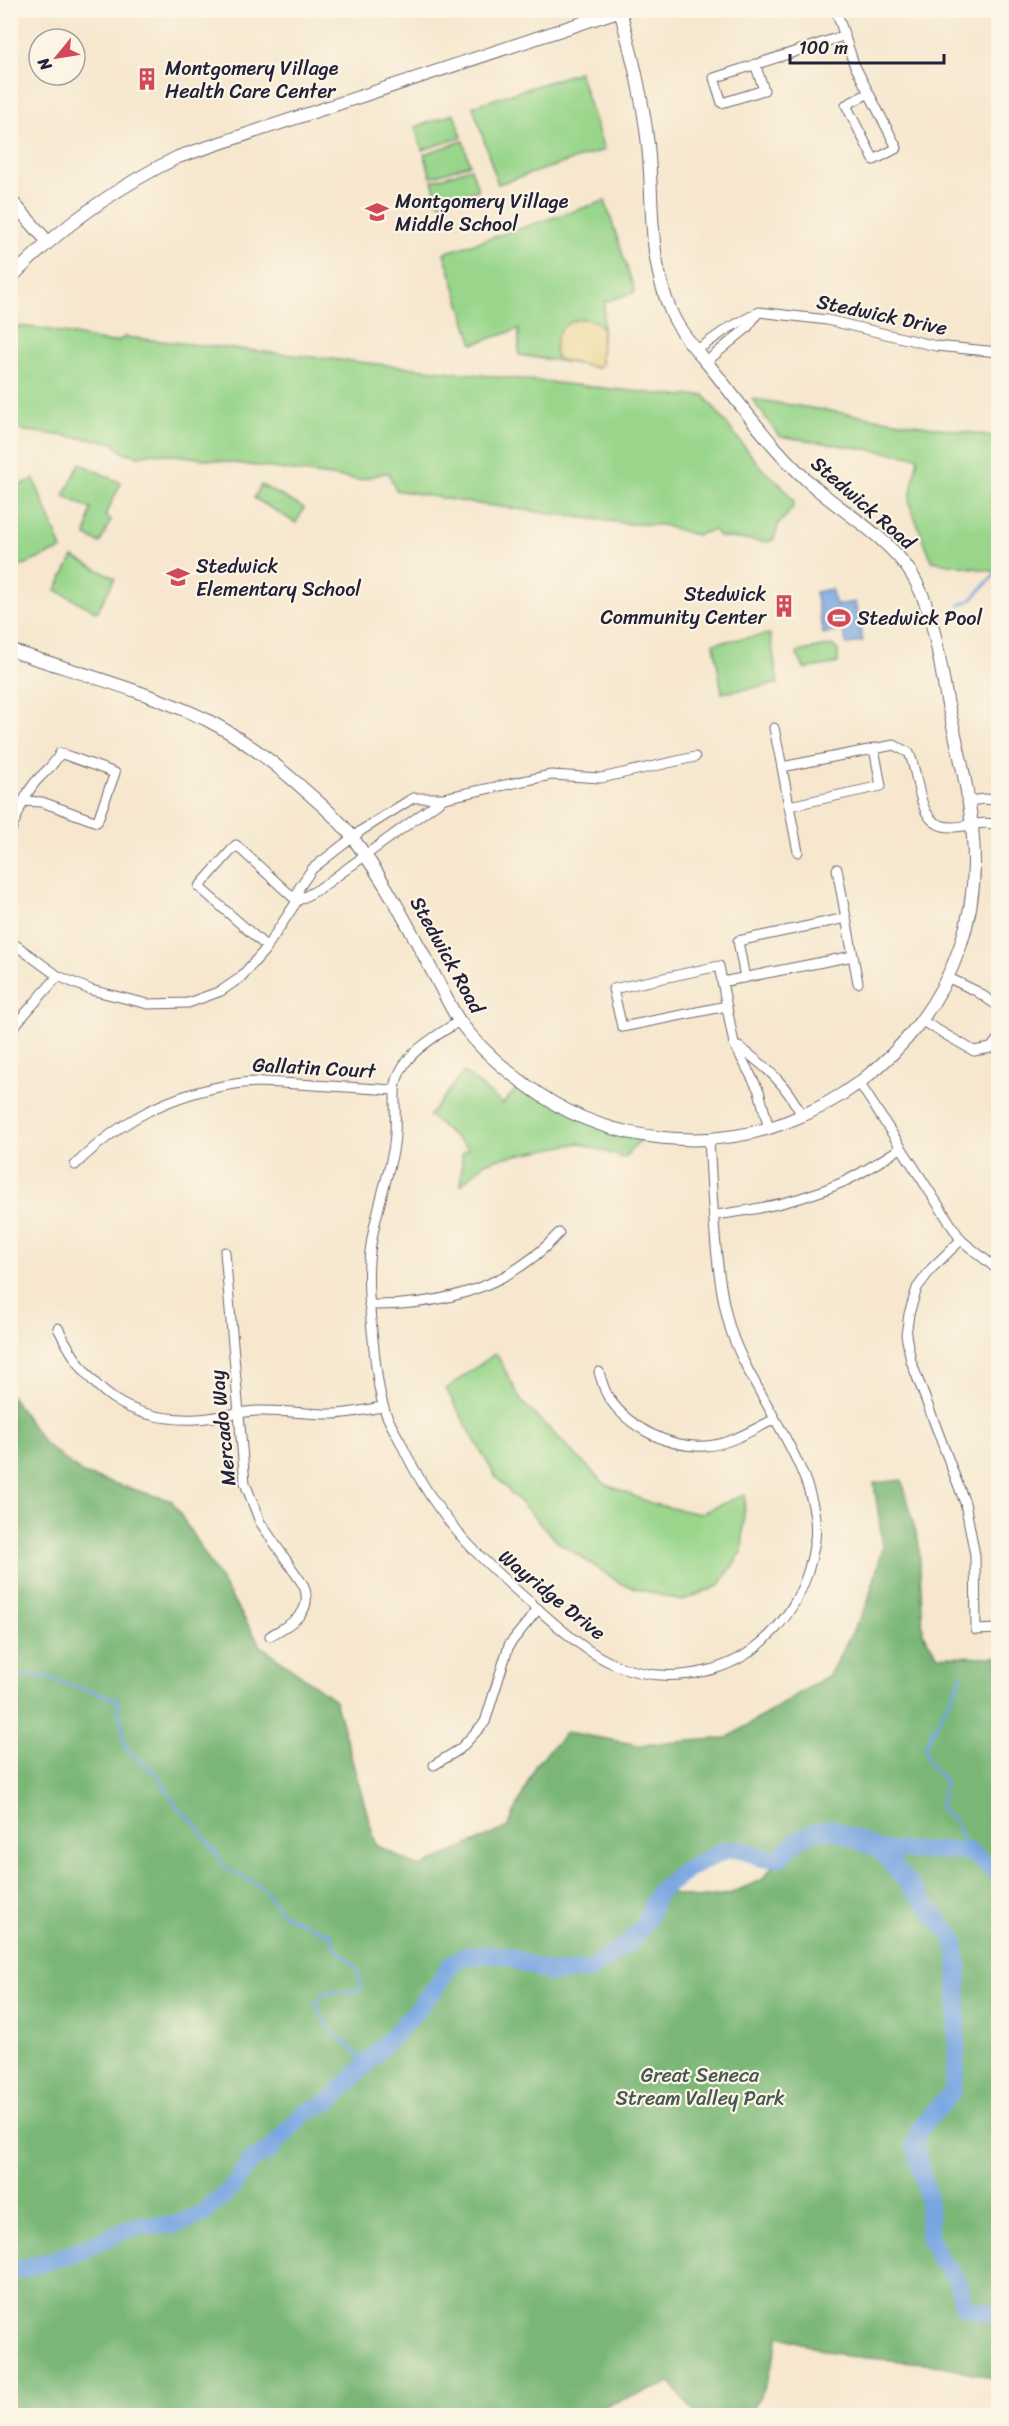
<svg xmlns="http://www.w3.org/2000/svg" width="1009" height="2426" font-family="Sriracha,sans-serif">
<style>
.green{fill:#99d68b;stroke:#5e7c63;stroke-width:1.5}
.forest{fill:#7ab777;stroke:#4e6c59;stroke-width:1.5;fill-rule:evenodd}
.sand{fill:#eeda9e;stroke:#887e6c;stroke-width:1.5}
.water{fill:#77a6e1;stroke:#4c648e;stroke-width:1.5}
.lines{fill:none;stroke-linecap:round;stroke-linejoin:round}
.stream{stroke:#77a6e1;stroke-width:3}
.river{stroke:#77a6e1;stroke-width:18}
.minor-casing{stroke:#6c676e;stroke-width:11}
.tertiary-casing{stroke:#6c676e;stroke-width:14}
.minor{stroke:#fff;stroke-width:9}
.tertiary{stroke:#fff;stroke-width:12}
.labels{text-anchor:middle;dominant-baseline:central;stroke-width:4.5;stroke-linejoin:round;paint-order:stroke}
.poi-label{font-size:20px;fill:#22223b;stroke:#fcf5e5;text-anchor:start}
.street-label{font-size:20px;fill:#22223b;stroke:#fcf5e5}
.park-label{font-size:20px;fill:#465853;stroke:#fcf5e5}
</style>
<rect width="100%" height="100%" fill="#fcf5e5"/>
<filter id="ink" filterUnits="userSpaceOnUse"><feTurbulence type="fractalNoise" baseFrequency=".0167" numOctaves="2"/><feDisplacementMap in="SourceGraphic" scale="12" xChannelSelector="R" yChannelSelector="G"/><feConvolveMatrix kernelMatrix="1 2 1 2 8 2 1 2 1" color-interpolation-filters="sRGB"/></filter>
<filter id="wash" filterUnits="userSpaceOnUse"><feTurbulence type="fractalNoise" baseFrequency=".008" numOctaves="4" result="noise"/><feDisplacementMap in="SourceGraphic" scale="24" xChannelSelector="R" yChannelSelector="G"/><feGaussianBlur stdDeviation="1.35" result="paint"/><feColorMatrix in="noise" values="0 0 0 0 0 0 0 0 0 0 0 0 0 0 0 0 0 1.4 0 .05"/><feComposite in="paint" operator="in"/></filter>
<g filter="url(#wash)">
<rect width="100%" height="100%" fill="#f6e7ce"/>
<g class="green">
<polygon points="579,72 604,150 498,184 473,106"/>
<polygon points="454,114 462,137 422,150 415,127"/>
<polygon points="463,141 470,164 431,177 424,154"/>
<polygon points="471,168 478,190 439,203 432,181"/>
<polygon points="605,201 635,292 605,302 599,367 519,355 519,329 473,344 444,253"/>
<polygon points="11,326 39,328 108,342 118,341 124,337 678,396 704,395 751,455 765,472 780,483 794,502 792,509 778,525 774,539 768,542 720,537 714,530 696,535 662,525 631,524 471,503 396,490 388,472 360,480 183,456 153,453 139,456 123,452 112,442 11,429"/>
<polygon points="752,399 998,437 998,572 932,561 909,503 918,457 779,436"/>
<polygon points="80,463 121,483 105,516 111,520 100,543 86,536 91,509 64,496"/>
<polygon points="34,479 62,549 11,570 11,489"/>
<polygon points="261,485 304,508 296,523 254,498"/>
<polygon points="73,557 115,578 97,612 56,590"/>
<polygon points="770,634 778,684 722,693 714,643"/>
<polygon points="832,645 838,650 838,663 805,669 797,655 798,652"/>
<polygon points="464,1072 503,1104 523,1081 548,1099 643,1137 624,1158 579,1143 496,1159 485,1163 461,1185 462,1154 468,1148 429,1116"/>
<polygon points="496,1353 522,1402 605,1484 653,1504 700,1514 745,1494 742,1552 719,1586 681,1601 622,1584 558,1542 495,1476 446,1389"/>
</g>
<path class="forest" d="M11,1396L44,1443L83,1474L172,1501L261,1646L335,1700L376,1845L420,1867L508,1827L536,1764L567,1732L640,1745L727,1738L829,1675L867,1605L883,1547L874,1483L902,1480L919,1544L923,1634L938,1656L998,1657V2379L935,2364L846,2356L779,2336C773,2362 767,2397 745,2415H696L671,2383L575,2416L11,2415ZM727,1849L745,1850L762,1858L780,1857L763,1879L729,1894L696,1898L659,1892L688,1869Z"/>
<path class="sand" d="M584,319L596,322L602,328L601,365L598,368L560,360L556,357C552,337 562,320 584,319Z"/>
<polygon class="water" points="831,589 836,605 855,602 863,641 847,645 843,631 823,634 815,592"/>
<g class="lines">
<g class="stream">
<polyline points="960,605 972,599 998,571"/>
<polyline points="963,1674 925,1746 930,1766 945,1781 940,1808 956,1823 967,1851"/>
<path d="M10,1676H44L117,1700L125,1748L157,1774L178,1808L195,1823L226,1868L263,1888L284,1915L330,1934C332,1939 335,1947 339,1951C354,1965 363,1969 359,1991L324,1993L316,2004C325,2029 348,2045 366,2062"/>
</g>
<g class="river">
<polyline points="880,1850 954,1938 958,1965 956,2066 952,2092 919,2130 915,2148 928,2196 929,2236 939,2259 957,2279 964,2307 998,2315"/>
<polyline points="10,2273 74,2253 135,2226 174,2225 203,2214 233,2187 250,2161 268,2152 303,2114 332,2100 409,2019 437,1986 451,1964 468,1955 504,1955 550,1973 590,1970 630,1942 647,1920 658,1892 688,1869 727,1849 745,1850 762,1858 780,1857 797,1841 811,1833 831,1828 880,1850 967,1851 997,1871 998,1875"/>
</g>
</g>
</g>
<g filter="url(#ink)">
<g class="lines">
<g class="minor-casing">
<g id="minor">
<polyline points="836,10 854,64 897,148 874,160 846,105 869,93"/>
<polyline points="755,64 764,90 722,103 714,78 843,36"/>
<polyline points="697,350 727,329 759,312 827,320 936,346 998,352"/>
<polyline points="706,362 747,328 757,314"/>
<polyline points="774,728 782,767"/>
<path d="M874,748L881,786L789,806L782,767L894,745L909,753C921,777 915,828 952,827C968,827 983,820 998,825"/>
<polyline points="968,801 986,799 998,801"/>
<polyline points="789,806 798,852"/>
<path d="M10,833C17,817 22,799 33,785C42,773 53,768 60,753L115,773L97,822L42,802L23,801"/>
<polyline points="837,869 846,918"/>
<polyline points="297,901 319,889 444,798"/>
<polyline points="10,941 58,976 91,990 148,1004 188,1003 221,991 240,978 264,951 297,901 299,888 312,869 362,830 413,798 444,798 551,775 601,778 695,757"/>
<polyline points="267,947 199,887 236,845 297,901"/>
<polyline points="853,956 858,983"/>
<polyline points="947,977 976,991 998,1006"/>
<polyline points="722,982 853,956 846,918 738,941 745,978"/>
<polyline points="727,1006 622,1027 613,989 719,966 734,1044 759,1091 769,1129"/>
<path d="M459,1021C432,1039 395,1057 395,1094C395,1117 397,1138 391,1160C383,1194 372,1226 369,1261C367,1290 371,1320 374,1349C376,1368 378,1390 384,1408C387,1419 394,1430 400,1441C435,1517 476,1556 539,1610C562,1630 587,1653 616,1665C659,1683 714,1677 751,1651C788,1624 809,1585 815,1540C823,1474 752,1395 731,1331C714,1277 713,1198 709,1140"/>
<polyline points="922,1021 974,1051 991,1048 998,1039"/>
<polyline points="10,1031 58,976"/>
<path d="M739,1047C767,1067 787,1085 802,1116"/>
<polyline points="860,1084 961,1240 998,1270"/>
<path d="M75,1165C121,1120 170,1094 235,1084C255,1080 278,1083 298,1084C330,1086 362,1088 394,1090"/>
<path d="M715,1215C758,1210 801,1201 841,1183C862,1174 881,1160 901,1148"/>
<polyline points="961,1240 932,1268 917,1288 909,1314 906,1335 911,1361 965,1503 975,1555 976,1630 998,1629"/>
<path d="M225,1252L245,1483L260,1522L304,1586C314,1614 290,1624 270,1636"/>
<path d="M369,1305C441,1306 510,1288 559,1233"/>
<path d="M58,1328C88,1389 125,1422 197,1419C216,1418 236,1412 256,1411C282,1410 307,1414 333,1414C350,1414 367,1409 383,1407"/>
<path d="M599,1372C602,1381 604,1391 609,1398C629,1428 669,1448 705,1446C729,1445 752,1430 773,1420"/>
<polyline points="434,1765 460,1749 485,1722 509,1645 538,1609"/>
</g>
</g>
<g class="tertiary-casing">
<g id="tertiary">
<polyline points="10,199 48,242"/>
<path d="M10,279C59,228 115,188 178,157L621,10"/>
<path d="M10,650C75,672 143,690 205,719C241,737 277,765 307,792C324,807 342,822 355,841C385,881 408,925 431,969C440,985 448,1003 458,1019C479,1049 512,1076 542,1096C612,1142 707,1152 784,1123C893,1083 974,981 974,863C974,810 960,756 948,705C939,662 935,611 911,573C888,538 849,516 818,490C777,456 745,410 712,369C698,352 681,334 672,314C647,258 654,204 648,145C643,99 632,55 620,10"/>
</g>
</g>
<use href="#minor" class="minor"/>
<use href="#tertiary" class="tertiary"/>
</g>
</g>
<defs>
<g id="building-bare" transform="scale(1.8)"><path d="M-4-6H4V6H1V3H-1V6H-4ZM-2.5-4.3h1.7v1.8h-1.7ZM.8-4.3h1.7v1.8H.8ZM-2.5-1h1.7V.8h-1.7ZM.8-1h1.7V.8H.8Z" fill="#d1495b" stroke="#fcf5e5" stroke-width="2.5" paint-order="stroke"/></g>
<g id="school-bare" transform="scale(1.8)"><path d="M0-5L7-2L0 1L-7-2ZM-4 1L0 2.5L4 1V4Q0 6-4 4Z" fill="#d1495b" stroke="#fcf5e5" stroke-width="2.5" paint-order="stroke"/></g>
<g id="stadium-bare" transform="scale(1.8)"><path d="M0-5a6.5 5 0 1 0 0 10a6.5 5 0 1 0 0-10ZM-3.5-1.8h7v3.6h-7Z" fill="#d1495b" stroke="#fcf5e5" stroke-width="2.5" paint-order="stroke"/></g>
</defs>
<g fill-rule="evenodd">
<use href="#building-bare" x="147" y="79"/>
<use href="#school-bare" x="377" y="212"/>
<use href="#school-bare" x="178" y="577"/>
<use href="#building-bare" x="784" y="606"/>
<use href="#stadium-bare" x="839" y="618"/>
</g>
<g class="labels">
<g class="poi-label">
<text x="165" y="68">Montgomery Village<tspan x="165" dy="23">Health Care Center</tspan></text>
<text x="395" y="201">Montgomery Village<tspan x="395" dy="23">Middle School</tspan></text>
<text x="196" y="566">Stedwick<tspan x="196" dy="23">Elementary School</tspan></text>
<text x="766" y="594" text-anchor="end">Stedwick<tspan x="766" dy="23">Community Center</tspan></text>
<text x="857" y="618">Stedwick Pool</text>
</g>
<g class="street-label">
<text transform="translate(882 315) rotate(12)">Stedwick Drive</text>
<text transform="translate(863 503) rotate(41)">Stedwick Road</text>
<text transform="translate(447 955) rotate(61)">Stedwick Road</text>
<text transform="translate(314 1068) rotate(3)">Gallatin Court</text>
<text transform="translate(223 1428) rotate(-96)">Mercado Way</text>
<text transform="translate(552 1595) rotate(39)">Wayridge Drive</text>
</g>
<g class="park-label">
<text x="700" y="2075">Great Seneca<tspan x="700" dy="23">Stream Valley Park</tspan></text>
</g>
</g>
<rect width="1009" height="2426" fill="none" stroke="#fcf5e5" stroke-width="36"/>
<g transform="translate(57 57) rotate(240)"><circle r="28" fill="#fcf5e5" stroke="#a5a1a1" stroke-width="1.5"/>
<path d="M0-4.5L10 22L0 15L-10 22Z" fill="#d1495b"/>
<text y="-9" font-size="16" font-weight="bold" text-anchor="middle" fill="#22223b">N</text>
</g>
<path d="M790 54v9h154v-9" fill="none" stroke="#22223b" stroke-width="3"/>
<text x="799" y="54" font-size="18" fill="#22223b" stroke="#fcf5e5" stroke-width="4.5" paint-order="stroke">100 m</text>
</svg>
